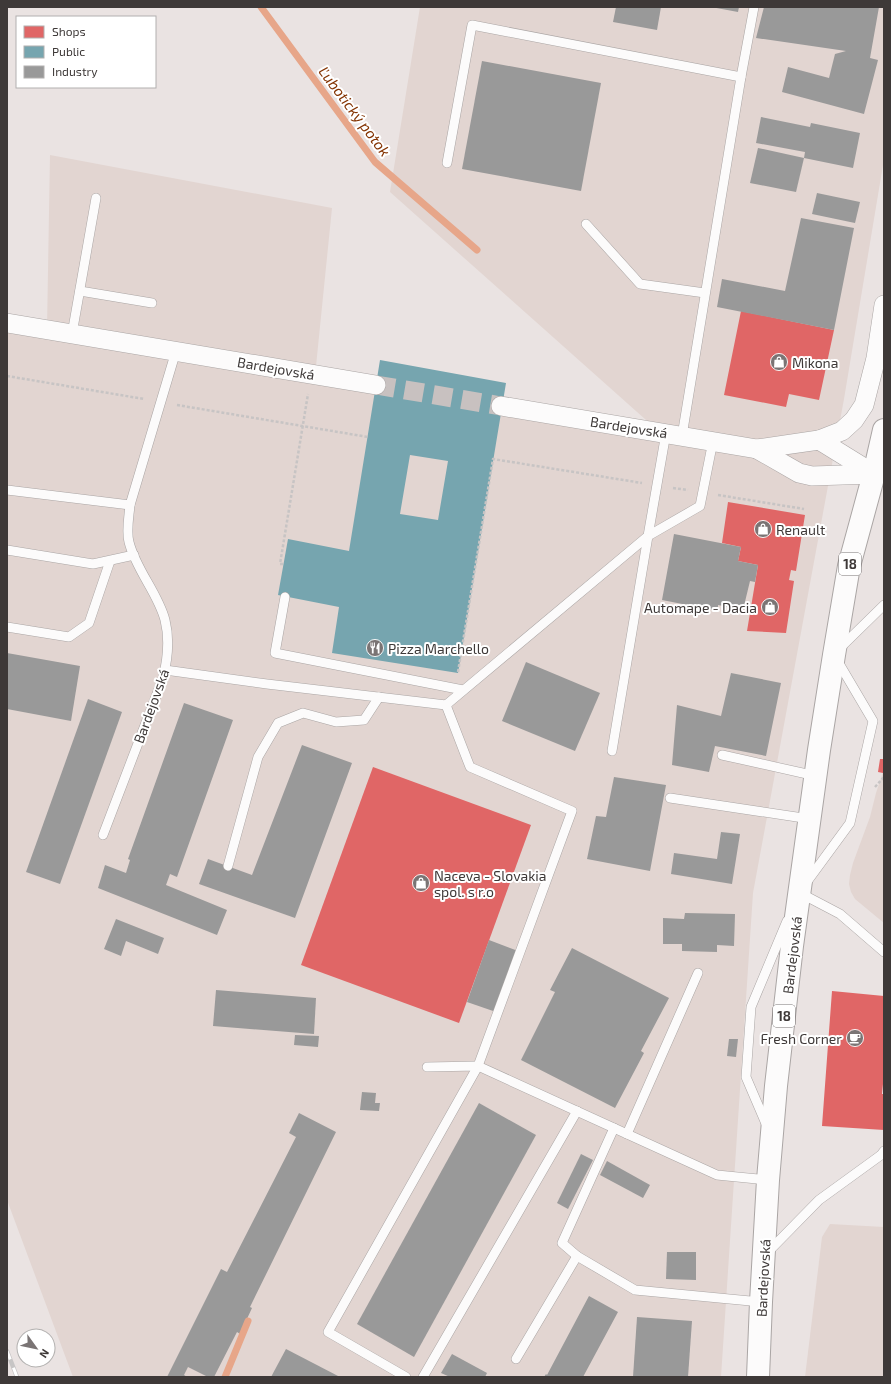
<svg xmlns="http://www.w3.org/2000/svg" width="891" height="1384" font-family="'Exo 2',sans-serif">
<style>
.built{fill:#e2d5d1}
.shops{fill:#e06666}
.public{fill:#76a5af;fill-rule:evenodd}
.industry{fill:#999}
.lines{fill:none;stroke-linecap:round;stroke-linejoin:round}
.stream{stroke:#e7a689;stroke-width:7}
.street-tunnel{stroke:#c8c1c0;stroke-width:19;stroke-dasharray:19 10;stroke-linecap:butt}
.lane-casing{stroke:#aaa5a4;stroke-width:10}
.street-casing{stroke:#aaa5a4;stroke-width:20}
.primary-casing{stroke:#aaa5a4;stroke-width:24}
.path{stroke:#c7c4c4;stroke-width:2.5;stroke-dasharray:3 2;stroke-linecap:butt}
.lane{stroke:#fcfbfb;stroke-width:9}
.street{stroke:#fcfbfb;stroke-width:19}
.primary{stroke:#fcfbfb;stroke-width:22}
.rail-casing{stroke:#c7c5c5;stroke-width:4.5}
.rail{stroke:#fff;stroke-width:3;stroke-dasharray:9;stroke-linecap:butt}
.labels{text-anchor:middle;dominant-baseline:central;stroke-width:4;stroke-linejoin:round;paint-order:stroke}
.shield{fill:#fff;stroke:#787474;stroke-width:1}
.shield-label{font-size:13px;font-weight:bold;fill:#3e3938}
.poi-label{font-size:14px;fill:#3e3938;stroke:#fff;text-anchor:start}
.street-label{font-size:14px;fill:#3e3938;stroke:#fff}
.water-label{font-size:15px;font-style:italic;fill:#843403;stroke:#fff}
</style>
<rect width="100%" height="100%" fill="#eae3e2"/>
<g class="built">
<polygon points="420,7 884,7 884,159 844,399 753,893 721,1377 73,1377 7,1200 7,322 47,329 50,155 332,208 315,376 664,436 390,192"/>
<polygon points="884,769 884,923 855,899 851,892 849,884 850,875 853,863 870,817 876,793"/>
<polygon points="830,1224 884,1227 884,1377 805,1377 822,1237"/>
</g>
<g class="shops">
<polygon points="741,311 834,330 819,400 789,394 786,407 724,395"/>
<polygon points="728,502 805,515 796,571 791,570 789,580 794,581 786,633 747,631 758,565 738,561 741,547 722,543"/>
<polygon points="880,759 884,759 883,773 878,772"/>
<polygon points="373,767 531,825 459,1023 301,965"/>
<polygon points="832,991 884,996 884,1074 882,1094 884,1094 884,1130 822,1126"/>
</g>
<path class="public" d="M380,360L506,383L458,673L332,653L339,607L278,595L288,539L349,551ZM410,455L448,461L438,520L400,514Z"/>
<g class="industry">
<polygon points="616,7 661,7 657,30 613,22"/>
<polygon points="711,7 739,7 738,12"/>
<polygon points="764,7 879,7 870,58 878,60 864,114 782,92 788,67 829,78 835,54 846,51 756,38"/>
<polygon points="482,61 601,83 581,191 462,169"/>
<polygon points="761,117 810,127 811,123 860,133 853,168 804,158 805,152 756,143"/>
<polygon points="758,148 804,158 796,192 750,183"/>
<polygon points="817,193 860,202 855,223 812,214"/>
<polygon points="801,218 854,228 834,330 717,307 722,279 785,291"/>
<polygon points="674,534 741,547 738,561 758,565 755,582 750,581 743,610 718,605 718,611 662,600"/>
<polygon points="7,653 80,666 71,721 7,709"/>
<polygon points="526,662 600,693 575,751 502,721"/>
<polygon points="731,673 781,683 766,756 715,746 709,772 672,765 677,705 721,716"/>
<polygon points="88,699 122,712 60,884 26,872"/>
<polygon points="184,703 233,720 177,877 170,874 166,885 227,910 217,935 98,888 105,865 126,873 130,860 128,859"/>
<polygon points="302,745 352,763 295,918 199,884 208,859 252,875"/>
<polygon points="614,777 666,785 650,871 587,859 596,816 606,817"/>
<polygon points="721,832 740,834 732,884 671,874 674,853 717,859"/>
<polygon points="685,913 735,914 734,946 717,945 717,952 682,951 682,944 663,944 663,918 684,919"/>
<polygon points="116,919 164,938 158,954 126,941 121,956 104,949"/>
<polygon points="489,940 518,951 496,1012 467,1002"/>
<polygon points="572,948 669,998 641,1051 644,1053 615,1108 521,1060 555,992 550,990"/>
<polygon points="216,990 316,998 314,1034 213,1026"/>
<polygon points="295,1035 319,1036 318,1047 294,1045"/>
<polygon points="729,1039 738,1039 736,1057 727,1056"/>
<polygon points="362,1092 376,1093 375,1103 380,1103 379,1111 360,1110"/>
<polygon points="479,1103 536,1135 414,1357 357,1324"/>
<polygon points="299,1113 336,1132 250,1307 252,1308 240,1334 237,1332 214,1377 208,1377 188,1367 184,1375 187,1377 167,1377 221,1269 227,1272 296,1137 289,1133"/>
<polygon points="581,1154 593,1160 568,1209 557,1203"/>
<polygon points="607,1161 650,1185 643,1198 600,1175"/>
<polygon points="667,1252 696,1252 696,1280 666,1279"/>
<polygon points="589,1296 618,1312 583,1377 544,1377 546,1374 547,1375"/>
<polygon points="637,1317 692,1321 688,1377 633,1377"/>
<polygon points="286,1349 340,1377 271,1377"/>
<polygon points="452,1354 487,1373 485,1377 450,1377 441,1373"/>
</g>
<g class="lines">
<g class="stream">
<polyline points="261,7 375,162 477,250"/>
<polyline points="225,1377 248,1321"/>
</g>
<polyline class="street-tunnel" points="376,385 501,406"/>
<g class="lane-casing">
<g id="lane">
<polyline points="741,77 754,7"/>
<polyline points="447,163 472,25 741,77 682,436"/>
<polyline points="586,224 640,284 705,293"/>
<polyline points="80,291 152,303"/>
<polyline points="72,334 96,198"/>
<polyline points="7,490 130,505"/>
<polyline points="7,550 93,564 134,555"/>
<polyline points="285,597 275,653 463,690"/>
<polyline points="7,627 69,637 89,623 110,561"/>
<polyline points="839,649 884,605"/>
<polyline points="165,670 267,684 446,705 648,536 666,433"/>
<polyline points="612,751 648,536 700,506 713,441"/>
<polyline points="722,755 816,776"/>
<polyline points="670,798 810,819"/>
<path d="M103,835L163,678C168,658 170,640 165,620C158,593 136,570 129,542C126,531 129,517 130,505L176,351"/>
<polyline points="228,866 258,757 278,723 303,713 336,722 364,720 379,697"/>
<polyline points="806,883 850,823 873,721 837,660"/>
<polyline points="800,893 840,914 884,952"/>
<polyline points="427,1067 478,1066 717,1175 768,1180"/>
<polyline points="767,1126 746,1077 751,1007 787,921"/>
<polyline points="627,1134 698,973"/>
<polyline points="768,1252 819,1200 881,1155 884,1151"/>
<polyline points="577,1256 562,1243 614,1128"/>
<polyline points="516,1359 577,1256 635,1290 761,1302"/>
<polyline points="406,1377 328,1332 478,1066 572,811 470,767 446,705"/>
<polyline points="423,1377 577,1111"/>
</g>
</g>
<g class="street-casing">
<g id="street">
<polyline points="7,323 376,385"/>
<polyline points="501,406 757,449 819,440 874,474"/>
<polyline points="819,440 842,431 854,420 864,405 876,358 884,305"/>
<polyline points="757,449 799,473 812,476 874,474"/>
</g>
</g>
<g class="primary-casing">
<polyline id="primary" points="758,1377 761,1302 768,1180 776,1086 792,946 819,750 834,655 849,566 874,474 884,430"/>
</g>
<g class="path">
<polyline points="7,376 144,399"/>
<polyline points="177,405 368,437"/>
<polyline points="673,488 688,490"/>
<polyline points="718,495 804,509"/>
<polyline points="283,564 280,564 308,394"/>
<polyline points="458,672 493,459 642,483"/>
<polyline points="875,787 884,777"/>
</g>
<use href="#lane" class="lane"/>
<use href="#street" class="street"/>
<use href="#primary" class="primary"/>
<g class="rail-casing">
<polyline id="rail" points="7,1351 17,1377"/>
</g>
<use href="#rail" class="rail"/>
</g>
<defs>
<g id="shop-disc" transform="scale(0.9)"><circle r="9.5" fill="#7a7474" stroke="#fff"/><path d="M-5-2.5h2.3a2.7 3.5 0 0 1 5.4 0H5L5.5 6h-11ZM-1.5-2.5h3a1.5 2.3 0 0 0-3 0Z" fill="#fff"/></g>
<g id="restaurant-disc" transform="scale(0.9)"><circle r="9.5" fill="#7a7474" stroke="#fff"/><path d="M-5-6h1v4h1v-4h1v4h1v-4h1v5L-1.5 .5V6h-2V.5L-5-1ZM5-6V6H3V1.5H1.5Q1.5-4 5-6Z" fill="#fff"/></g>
<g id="cafe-disc" transform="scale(0.9)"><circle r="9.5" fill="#7a7474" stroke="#fff"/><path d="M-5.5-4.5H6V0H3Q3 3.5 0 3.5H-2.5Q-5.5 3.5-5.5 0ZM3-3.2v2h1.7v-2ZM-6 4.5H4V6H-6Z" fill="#fff"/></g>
</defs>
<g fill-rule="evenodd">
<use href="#shop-disc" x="779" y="362"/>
<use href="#shop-disc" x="763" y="529"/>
<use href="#shop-disc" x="770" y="607"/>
<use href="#restaurant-disc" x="375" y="648"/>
<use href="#shop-disc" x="421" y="883"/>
<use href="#cafe-disc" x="855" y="1038"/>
</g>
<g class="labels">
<g class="shield">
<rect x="839" y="553" width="22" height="22" rx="3"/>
<rect x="773" y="1005" width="22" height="22" rx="3"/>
</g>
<g class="shield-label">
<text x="850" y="564">18</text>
<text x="784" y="1016">18</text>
</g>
<g class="poi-label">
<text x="792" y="362">Mikona</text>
<text x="776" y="529">Renault</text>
<text x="757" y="607" text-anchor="end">Automape - Dacia</text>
<text x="388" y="648">Pizza Marchello</text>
<text x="434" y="875">Naceva - Slovakia<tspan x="434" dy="16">spol. s r.o</tspan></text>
<text x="842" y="1038" text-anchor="end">Fresh Corner</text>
</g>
<g class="street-label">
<text transform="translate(276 368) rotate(10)">Bardejovská</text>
<text transform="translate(629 427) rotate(9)">Bardejovská</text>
<text transform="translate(151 706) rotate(-70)">Bardejovská</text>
<text transform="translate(792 955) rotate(-83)">Bardejovská</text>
<text transform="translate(763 1278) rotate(-87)">Bardejovská</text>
</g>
<g class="water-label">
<text transform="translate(355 111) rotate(53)">Ľubotický potok</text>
</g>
</g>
<rect width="891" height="1384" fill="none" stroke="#3e3938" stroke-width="16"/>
<rect x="16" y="16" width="140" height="72" fill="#ffffff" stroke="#b2b0af"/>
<rect x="24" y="26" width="20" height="12" fill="#e06666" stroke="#b2b0af"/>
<text x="52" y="36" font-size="12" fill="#3e3938">Shops</text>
<rect x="24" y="46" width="20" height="12" fill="#76a5af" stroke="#b2b0af"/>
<text x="52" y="56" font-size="12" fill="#3e3938">Public</text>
<rect x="24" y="66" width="20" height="12" fill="#999999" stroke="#b2b0af"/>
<text x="52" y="76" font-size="12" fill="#3e3938">Industry</text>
<g transform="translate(36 1348) rotate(123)"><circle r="19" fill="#ffffff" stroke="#b2b0af"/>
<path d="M0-3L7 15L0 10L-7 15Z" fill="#7a7474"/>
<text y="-6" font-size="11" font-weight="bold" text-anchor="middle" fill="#3e3938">N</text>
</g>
</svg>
